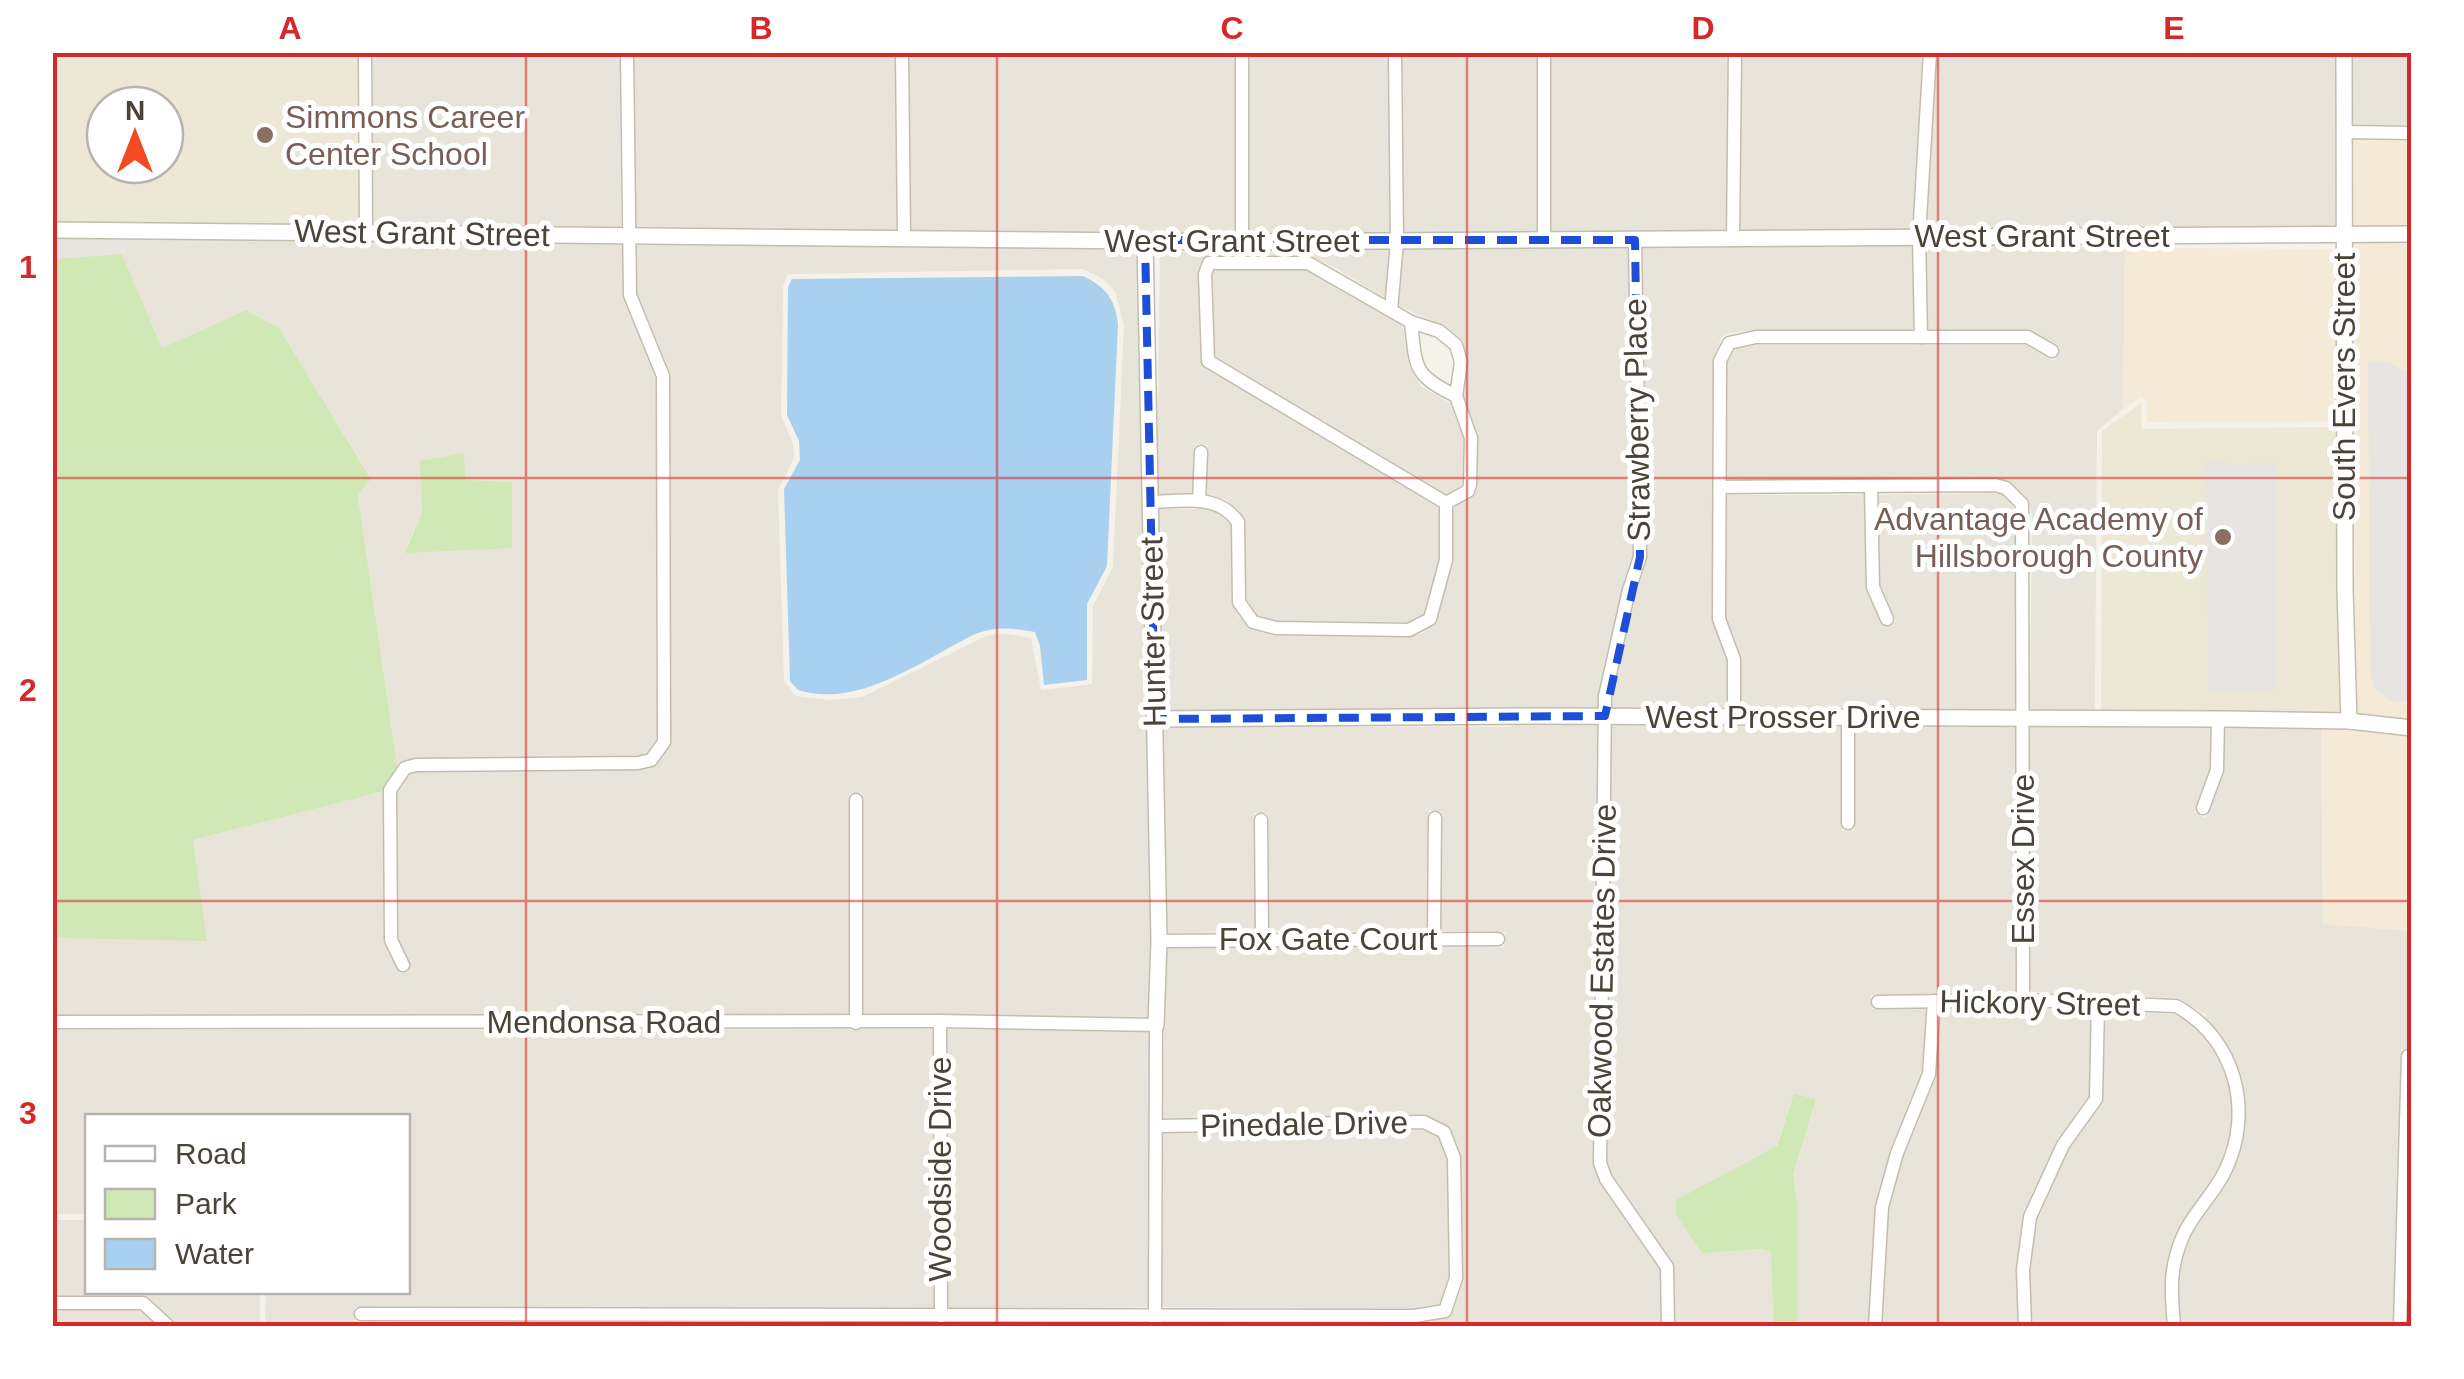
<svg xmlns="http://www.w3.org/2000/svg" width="2464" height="1379" font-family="Helvetica,sans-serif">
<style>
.residential{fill:#e9e4d9;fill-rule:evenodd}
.commercial{fill:#f5ead7}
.industrial{fill:#e8e4df}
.education{fill:#ede7d5;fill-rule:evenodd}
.green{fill:#cfe8b5}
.parking{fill:#e7e5e2}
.water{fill:#a9d0ef}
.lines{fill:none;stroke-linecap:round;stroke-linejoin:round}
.minor-casing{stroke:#c3bdb0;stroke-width:15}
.tertiary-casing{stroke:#c3bdb0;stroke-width:18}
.minor{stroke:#fff;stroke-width:12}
.tertiary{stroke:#fff;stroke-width:15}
.marked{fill:none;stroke:#1d4ed8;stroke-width:8;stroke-dasharray:20 12;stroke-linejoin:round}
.grid{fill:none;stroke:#d62828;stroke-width:2.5;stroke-opacity:0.55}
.education-dot{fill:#8d6e63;stroke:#fff;stroke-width:4}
.labels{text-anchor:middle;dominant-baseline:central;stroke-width:10;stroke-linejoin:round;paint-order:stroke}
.education-label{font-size:32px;fill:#785e54;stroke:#fff;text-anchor:start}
.street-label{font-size:32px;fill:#494338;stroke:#fff}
.neatline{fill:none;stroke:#d62828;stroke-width:4}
.grid-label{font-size:32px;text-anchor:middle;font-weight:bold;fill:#d62828}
</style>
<rect width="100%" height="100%" fill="#f5f2ea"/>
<g class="residential">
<polygon points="372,53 620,53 621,228 373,225"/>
<polygon points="634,53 896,53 897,231 634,228"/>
<polygon points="909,53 1236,53 1235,234 910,231"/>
<polygon points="1249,53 1389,53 1390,234 1249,234"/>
<polygon points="1402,53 1538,53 1537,233 1404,234"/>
<polygon points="1551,53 1728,53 1727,232 1550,233"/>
<polygon points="1742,53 1922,53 1913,230 1740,232"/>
<polygon points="1938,53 2338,53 2337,226 1927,230 1935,59"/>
<polygon points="2351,53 2411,53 2411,125 2350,125"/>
<path d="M128,238L1139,248L1152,941L1149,1017L862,1015V793H849V1015H53V938L206,940L193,840L400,787L358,495L371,478L279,328L246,310L162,348L122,254ZM1083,269L1103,279L1115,291L1124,325L1113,567L1093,606L1092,684L1041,690L1031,638L1007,634L988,635L862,697L829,700L796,696L784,681L778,490L794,458L793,443L781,415L783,287L788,274ZM422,491L512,548L407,546L422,512Z"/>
<polygon points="2012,244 2125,248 2123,409 2097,431 2095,711 2030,711 2032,516 2028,499 2008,481 1994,478 1726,480 1727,363 1733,349 1756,345 2027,345 2054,361 2060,348 2028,330 1927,330 1926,245"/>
<polygon points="1913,245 1914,330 1756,330 1728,333 1721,338 1713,362 1713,618 1727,661 1728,710 1612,708 1615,678 1646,557 1642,248"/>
<polygon points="1160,248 1175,251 1390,249 1385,298 1334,267 1303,254 1207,256 1198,274 1200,358 1205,367 1440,508 1439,559 1425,614 1408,622 1276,621 1257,616 1245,600 1243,518 1225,499 1206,494 1208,445 1195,444 1193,493 1157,494"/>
<polygon points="1629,248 1633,556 1602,675 1598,708 1161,711 1157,509 1208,509 1227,519 1231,525 1232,602 1239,617 1251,630 1276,636 1409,637 1423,633 1436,623 1453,562 1453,508 1471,497 1477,485 1478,438 1463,397 1468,363 1462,343 1443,325 1398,306 1403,249"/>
<polygon points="1214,269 1306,270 1403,326 1409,365 1421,386 1450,403 1464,440 1462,485 1447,495 1213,355 1211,275"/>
<polygon points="1994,493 2004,495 2016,507 2017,711 1741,710 1741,657 1726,617 1726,495 1865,495 1866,587 1885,628 1896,621 1880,585 1878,495"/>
<polygon points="1511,723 1841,726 1842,831 1855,830 1855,726 2017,726 2016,992 1871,995 1872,1009 1927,1009 1922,1072 1890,1150 1875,1206 1868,1326 1797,1326 1797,1201 1793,1175 1816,1101 1794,1093 1742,1250 1760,1249 1772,1252 1774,1326 265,1326 266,1292 408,1292 408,1116 88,1116 87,1214 53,1214 53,1030 933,1029 934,1308 355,1307 355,1322 1414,1323 1446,1318 1451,1314 1463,1278 1461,1158 1450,1129 1424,1115 1162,1118 1166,948 1504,947 1505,932 1441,931 1441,811 1429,810 1428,931 1269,931 1267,813 1254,813 1255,932 1165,933 1162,726 1511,727"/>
<polygon points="2030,726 2211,727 2210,769 2194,812 2206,818 2223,773 2225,727 2321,728 2323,923 2411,931 2412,1048 2401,1049 2393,1326 1881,1326 1880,1311 1888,1208 1903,1156 1935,1077 1940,1009 2023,1007 2174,1014 2201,1028 2207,1015 2177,998 2029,992"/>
<polygon points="947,1029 1149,1032 1148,1307 948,1308"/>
<polygon points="1422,1130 1439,1138 1448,1160 1450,1277 1440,1304 1413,1308 1162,1307 1162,1133"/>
<polygon points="53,1220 87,1220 88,1292 260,1292 260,1326 53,1326"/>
</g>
<g class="commercial">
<polygon points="2350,140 2411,141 2411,226 2351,226"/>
<polygon points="2351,241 2411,241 2411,720 2356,714 2352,589"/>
<polygon points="2125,248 2337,249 2338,421 2147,422 2147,401 2141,397 2123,409"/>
<polygon points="2321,728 2411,735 2411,931 2323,924"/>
</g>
<polygon class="industrial" points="53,238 128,238 122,254 53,259"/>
<g class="education">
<path d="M53,53H365L366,232L53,230ZM105,105H165V165H105Z"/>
<polygon points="2141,403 2142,429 2344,427 2349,721 2101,719 2102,431"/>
</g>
<g class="green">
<polygon points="122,254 162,348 246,310 279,328 371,479 358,495 400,787 193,840 207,941 53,938 53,259"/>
<polygon points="464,453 465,480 512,482 512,548 405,553 422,512 420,461"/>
<polygon points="1794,1093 1816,1100 1793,1175 1797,1201 1797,1326 1774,1326 1771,1252 1760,1249 1702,1253 1676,1215 1676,1200 1777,1146"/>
</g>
<g class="parking">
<polygon points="2368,362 2388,362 2411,374 2411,702 2390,701 2373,687 2370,669"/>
<polygon points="2206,461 2240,464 2277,462 2278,690 2208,692"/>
</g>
<path class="water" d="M1083,276C1106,287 1115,299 1118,324L1107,566L1087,604V680L1044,685L1040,646L1035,632C1013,628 995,626 973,635C921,661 858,709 798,690L790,681L784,489L800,460L799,441L787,415L788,287L792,279Z"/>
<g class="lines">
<g class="minor-casing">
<g id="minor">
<polyline points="365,52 366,232"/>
<polyline points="902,52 904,239"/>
<polyline points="2344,132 2412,133"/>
<polyline points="1733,239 1735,52"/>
<polyline points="1544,240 1544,52"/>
<polyline points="1635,240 1640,557 1629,590 1605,696 1600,1163 1606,1179 1667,1267 1668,1326"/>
<polyline points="1242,242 1242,52"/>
<polyline points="1391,310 1397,242 1395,52"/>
<path d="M1411,322C1416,368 1413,375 1456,396"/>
<polyline points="1921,337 1919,237 1930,52"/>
<polyline points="1720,487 1995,485 2006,488 2022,504 2023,1000"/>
<polyline points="1871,487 1873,587 1887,619"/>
<polyline points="1199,501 1201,452"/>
<path d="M1151,502C1182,501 1218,493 1238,522L1239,602L1253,622L1276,628L1409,630L1430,619L1446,560V503L1468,491L1470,485L1471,438L1456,396L1461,362L1456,345L1439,331L1411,322L1308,263H1209L1205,274L1208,361L1446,503"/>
<polyline points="1734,717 1734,659 1719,619 1720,361 1729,343 1756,337 2028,337 2052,351"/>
<polyline points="1848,718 1848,823"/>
<polyline points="856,800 856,1023"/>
<polyline points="2203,808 2217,770 2218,719"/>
<polyline points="1261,820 1262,939"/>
<polyline points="1434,938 1435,818"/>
<polyline points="1159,941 1498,939"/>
<polyline points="403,965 391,940 390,790 405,768 416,765 638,763 651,760 664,742 663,376 630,295 627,52"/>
<path d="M1878,1002L2023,1000L2176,1006C2236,1038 2254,1112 2225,1171C2214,1194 2193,1213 2183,1236C2169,1268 2171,1292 2174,1326"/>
<polyline points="940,1021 941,1316"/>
<polyline points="52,1022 940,1021 1156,1025 1155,1326"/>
<polyline points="52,1303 143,1303 168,1326"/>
<polyline points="361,1314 1414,1316 1445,1311 1456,1278 1454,1158 1444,1132 1424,1122 1156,1126"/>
<polyline points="1875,1326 1882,1207 1897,1153 1929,1074 1934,1001"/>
<polyline points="2025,1326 2023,1270 2030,1217 2063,1145 2096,1099 2098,1002"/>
<polyline points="2400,1326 2408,1056"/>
</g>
</g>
<g class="tertiary-casing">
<g id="tertiary">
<polyline points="2344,52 2345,589 2349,721"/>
<polyline points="52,230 1242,242 2412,234"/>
<polyline points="1145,240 1159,941 1156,1025"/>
<polyline points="1155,719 1540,716 2226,719 2349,721 2412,728"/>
</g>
</g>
<use href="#minor" class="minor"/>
<use href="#tertiary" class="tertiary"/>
</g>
<path class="marked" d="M1145,240H1635L1640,557L1605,716L1155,719Z"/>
<path class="grid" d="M526,52V1326M997,52V1326M1467,52V1326M1938,52V1326M52,478H2412M52,901H2412"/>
<g class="education-dot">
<circle cx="265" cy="135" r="10"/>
<circle cx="2223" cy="537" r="10"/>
</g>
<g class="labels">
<g class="education-label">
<text x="285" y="117">Simmons Career<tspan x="285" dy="37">Center School</tspan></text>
<text x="2203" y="519" text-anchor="end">Advantage Academy of<tspan x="2203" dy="37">Hillsborough County</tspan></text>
</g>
<g class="street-label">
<text transform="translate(422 233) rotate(1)">West Grant Street</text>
<text x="2042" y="236">West Grant Street</text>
<text x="1232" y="241">West Grant Street</text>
<text transform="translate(2344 387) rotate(-90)">South Evers Street</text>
<text transform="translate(1637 420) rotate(-91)">Strawberry Place</text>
<text transform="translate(1153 632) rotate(-91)">Hunter Street</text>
<text x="1783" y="717">West Prosser Drive</text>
<text transform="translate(2023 859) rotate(-90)">Essex Drive</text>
<text x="1328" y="939">Fox Gate Court</text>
<text transform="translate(1602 971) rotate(-89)">Oakwood Estates Drive</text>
<text transform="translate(2040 1003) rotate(1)">Hickory Street</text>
<text x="604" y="1022">Mendonsa Road</text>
<text transform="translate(1304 1124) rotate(-1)">Pinedale Drive</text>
<text transform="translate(940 1169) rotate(-90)">Woodside Drive</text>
</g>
</g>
<rect width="2464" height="1379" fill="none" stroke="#ffffff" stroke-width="110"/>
<rect x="85" y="1114" width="325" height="180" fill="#ffffff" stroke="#b6b4af" stroke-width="2.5"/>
<rect x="105" y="1146" width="50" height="15" fill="#ffffff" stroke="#b6b4af" stroke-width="2.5"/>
<text x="175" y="1164" font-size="30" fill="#494338">Road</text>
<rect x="105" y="1189" width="50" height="30" fill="#cfe8b5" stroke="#b6b4af" stroke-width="2.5"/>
<text x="175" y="1214" font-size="30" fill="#494338">Park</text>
<rect x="105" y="1239" width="50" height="30" fill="#a9d0ef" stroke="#b6b4af" stroke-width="2.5"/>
<text x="175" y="1264" font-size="30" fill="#494338">Water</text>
<g transform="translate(135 135)"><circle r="48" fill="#ffffff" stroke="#b6b4af" stroke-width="2.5"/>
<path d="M0-8L18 38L0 25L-18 38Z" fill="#f54a21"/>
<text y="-15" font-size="28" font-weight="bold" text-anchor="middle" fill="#494338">N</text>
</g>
<rect x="55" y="55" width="2354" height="1269" class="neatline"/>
<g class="grid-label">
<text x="290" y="39">A</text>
<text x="761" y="39">B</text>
<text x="1232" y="39">C</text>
<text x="1703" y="39">D</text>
<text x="2174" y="39">E</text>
<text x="28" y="278">1</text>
<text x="28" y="701">2</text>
<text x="28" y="1124">3</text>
</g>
</svg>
